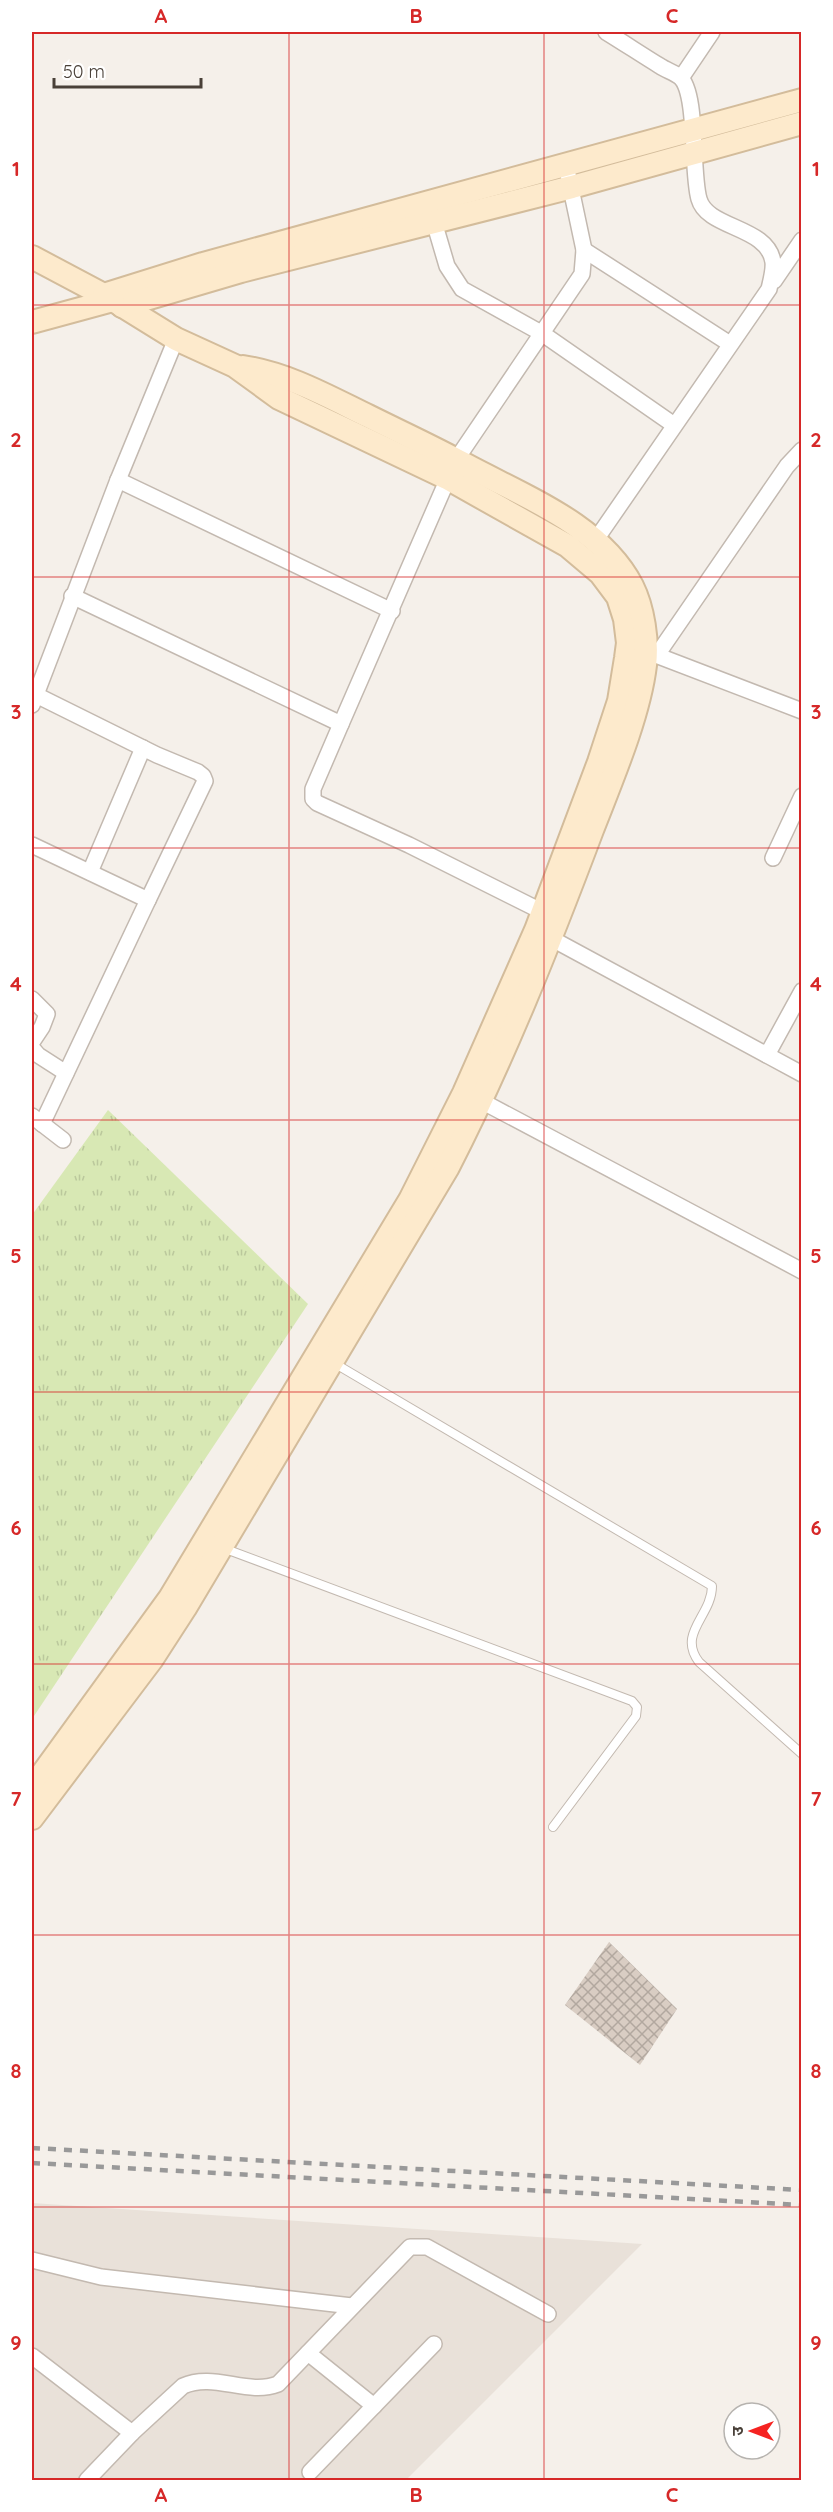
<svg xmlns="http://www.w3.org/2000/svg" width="833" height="2512" font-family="Quicksand,'Noto Sans Devanagari',sans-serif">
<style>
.residential{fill:#e9e1d9}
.park{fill:url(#park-tufts)}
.building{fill:url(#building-cross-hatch)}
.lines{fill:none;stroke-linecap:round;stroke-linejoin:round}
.lane-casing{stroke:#c3b9b0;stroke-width:10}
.street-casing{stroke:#c3b9b0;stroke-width:18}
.secondary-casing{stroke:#d3bc9b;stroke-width:26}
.lane{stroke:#fff;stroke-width:8}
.street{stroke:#fff;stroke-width:15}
.secondary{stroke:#fdeacc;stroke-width:22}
.rail{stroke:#999;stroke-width:4.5;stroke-dasharray:8 8;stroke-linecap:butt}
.grid{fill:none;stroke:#d62828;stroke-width:1.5;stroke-opacity:0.55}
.neatline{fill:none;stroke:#d62828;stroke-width:2}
.grid-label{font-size:20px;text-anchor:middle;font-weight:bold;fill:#d62828}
</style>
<defs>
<pattern id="park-tufts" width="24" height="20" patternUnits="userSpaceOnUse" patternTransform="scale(1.5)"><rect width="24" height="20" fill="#d8e8b4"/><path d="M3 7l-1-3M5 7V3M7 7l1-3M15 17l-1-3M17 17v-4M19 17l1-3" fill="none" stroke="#bbc89c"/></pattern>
<pattern id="building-cross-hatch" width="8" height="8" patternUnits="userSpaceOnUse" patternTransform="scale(1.5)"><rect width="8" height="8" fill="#d9cdc3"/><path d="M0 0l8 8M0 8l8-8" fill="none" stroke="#b2a89f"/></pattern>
</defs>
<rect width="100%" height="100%" fill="#f5f0ea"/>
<polygon class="residential" points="32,2203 642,2244 406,2480 32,2480"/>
<polygon class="park" points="108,1110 308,1304 32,1719 32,1215"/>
<polygon class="building" points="609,1942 677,2009 640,2065 565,2005"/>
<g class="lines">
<g class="lane-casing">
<g id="lane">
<path d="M334,1363L712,1586C712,1616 677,1633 699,1662L802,1754"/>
<polyline points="223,1548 632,1701 637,1707 636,1716 553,1827"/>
</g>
</g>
<g class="street-casing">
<g id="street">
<polyline points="681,78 712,32"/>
<polyline points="432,215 447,266 462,289 543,334 674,425"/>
<polyline points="584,250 730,344"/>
<polyline points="774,281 802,240"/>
<polyline points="118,480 392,611"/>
<path d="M595,541L769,289C771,280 774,270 773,262C768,226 707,229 699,199C691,172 698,93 680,77C675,73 666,70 660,66C642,55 624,43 606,32"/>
<polyline points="72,596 341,724 313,789 313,799 317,803 409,845 543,912"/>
<polyline points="648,652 802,711"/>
<polyline points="657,655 787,466 802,450"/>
<polyline points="32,705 118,480 176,339"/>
<polyline points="341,724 456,460 582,274 584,250 566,165"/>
<polyline points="32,845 148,900 205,781 203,776 198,772 157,755 36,695"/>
<polyline points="773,858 802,796"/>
<polyline points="90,872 143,748"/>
<polyline points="543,934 802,1074"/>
<polyline points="32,999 47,1014 42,1027 32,1042"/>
<polyline points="32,1048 38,1055 66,1073"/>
<polyline points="767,1055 802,991"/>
<polyline points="472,1096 802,1271"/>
<polyline points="32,1116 63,1140"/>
<polyline points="42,1124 148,900"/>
<polyline points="32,2260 101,2277 352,2306"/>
<polyline points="308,2353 374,2406"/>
<path d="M32,2356L132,2433L183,2386C214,2372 247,2396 278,2384L410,2247H427L548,2314"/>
<polyline points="310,2472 434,2344"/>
<polyline points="87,2480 132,2433"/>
</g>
</g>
<g class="secondary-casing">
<g id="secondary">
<polyline points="32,257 113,300 176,339 235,366 279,398 447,478 568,546 600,573 618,597 625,619 628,643 626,658 619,701 599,762 536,930 464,1093 410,1200 170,1598 32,1788"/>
<polyline points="104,295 203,264 802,100"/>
<polyline points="122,306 241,271 572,187 802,123"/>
<polyline points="32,322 113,300"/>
<path d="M32,1818L152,1659L185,1608L448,1167C504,1058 549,944 592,830C611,781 639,716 645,665C648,641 643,608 632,586C600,524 523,496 464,464C433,447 400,432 368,416C327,396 288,374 243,367"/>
</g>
</g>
<use href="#lane" class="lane"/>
<use href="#street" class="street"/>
<use href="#secondary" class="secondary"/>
<g class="rail">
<polyline points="32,2148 802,2190"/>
<polyline points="32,2163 802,2205"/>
</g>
</g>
<path class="grid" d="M289,32V2480M544,32V2480M32,305H802M32,577H802M32,848H802M32,1120H802M32,1392H802M32,1664H802M32,1935H802M32,2207H802"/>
<rect width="833" height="2512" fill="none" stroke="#ffffff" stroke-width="66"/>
<g transform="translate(752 2431) rotate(270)"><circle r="28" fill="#ffffff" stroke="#b6b3af" stroke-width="1.5"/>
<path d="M0-4.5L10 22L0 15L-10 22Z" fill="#f52321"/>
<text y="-9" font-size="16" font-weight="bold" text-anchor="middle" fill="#494038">उ</text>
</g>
<path d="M54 78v9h147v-9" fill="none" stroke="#494038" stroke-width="3"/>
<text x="63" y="78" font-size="18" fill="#494038" stroke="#ffffff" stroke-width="4.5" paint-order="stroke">50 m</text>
<rect x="33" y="33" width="767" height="2446" class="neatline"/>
<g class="grid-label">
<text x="161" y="23">A</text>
<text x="416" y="23">B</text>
<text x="672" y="23">C</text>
<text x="16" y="176">1</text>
<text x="816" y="176">1</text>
<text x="16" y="447">2</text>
<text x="816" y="447">2</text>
<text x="16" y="719">3</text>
<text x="816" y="719">3</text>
<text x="16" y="991">4</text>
<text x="816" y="991">4</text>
<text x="16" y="1263">5</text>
<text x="816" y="1263">5</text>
<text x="16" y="1535">6</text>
<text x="816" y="1535">6</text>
<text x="16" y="1806">7</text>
<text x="816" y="1806">7</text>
<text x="16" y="2078">8</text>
<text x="816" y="2078">8</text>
<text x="16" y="2350">9</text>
<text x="816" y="2350">9</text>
<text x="161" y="2502">A</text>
<text x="416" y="2502">B</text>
<text x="672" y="2502">C</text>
</g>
</svg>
